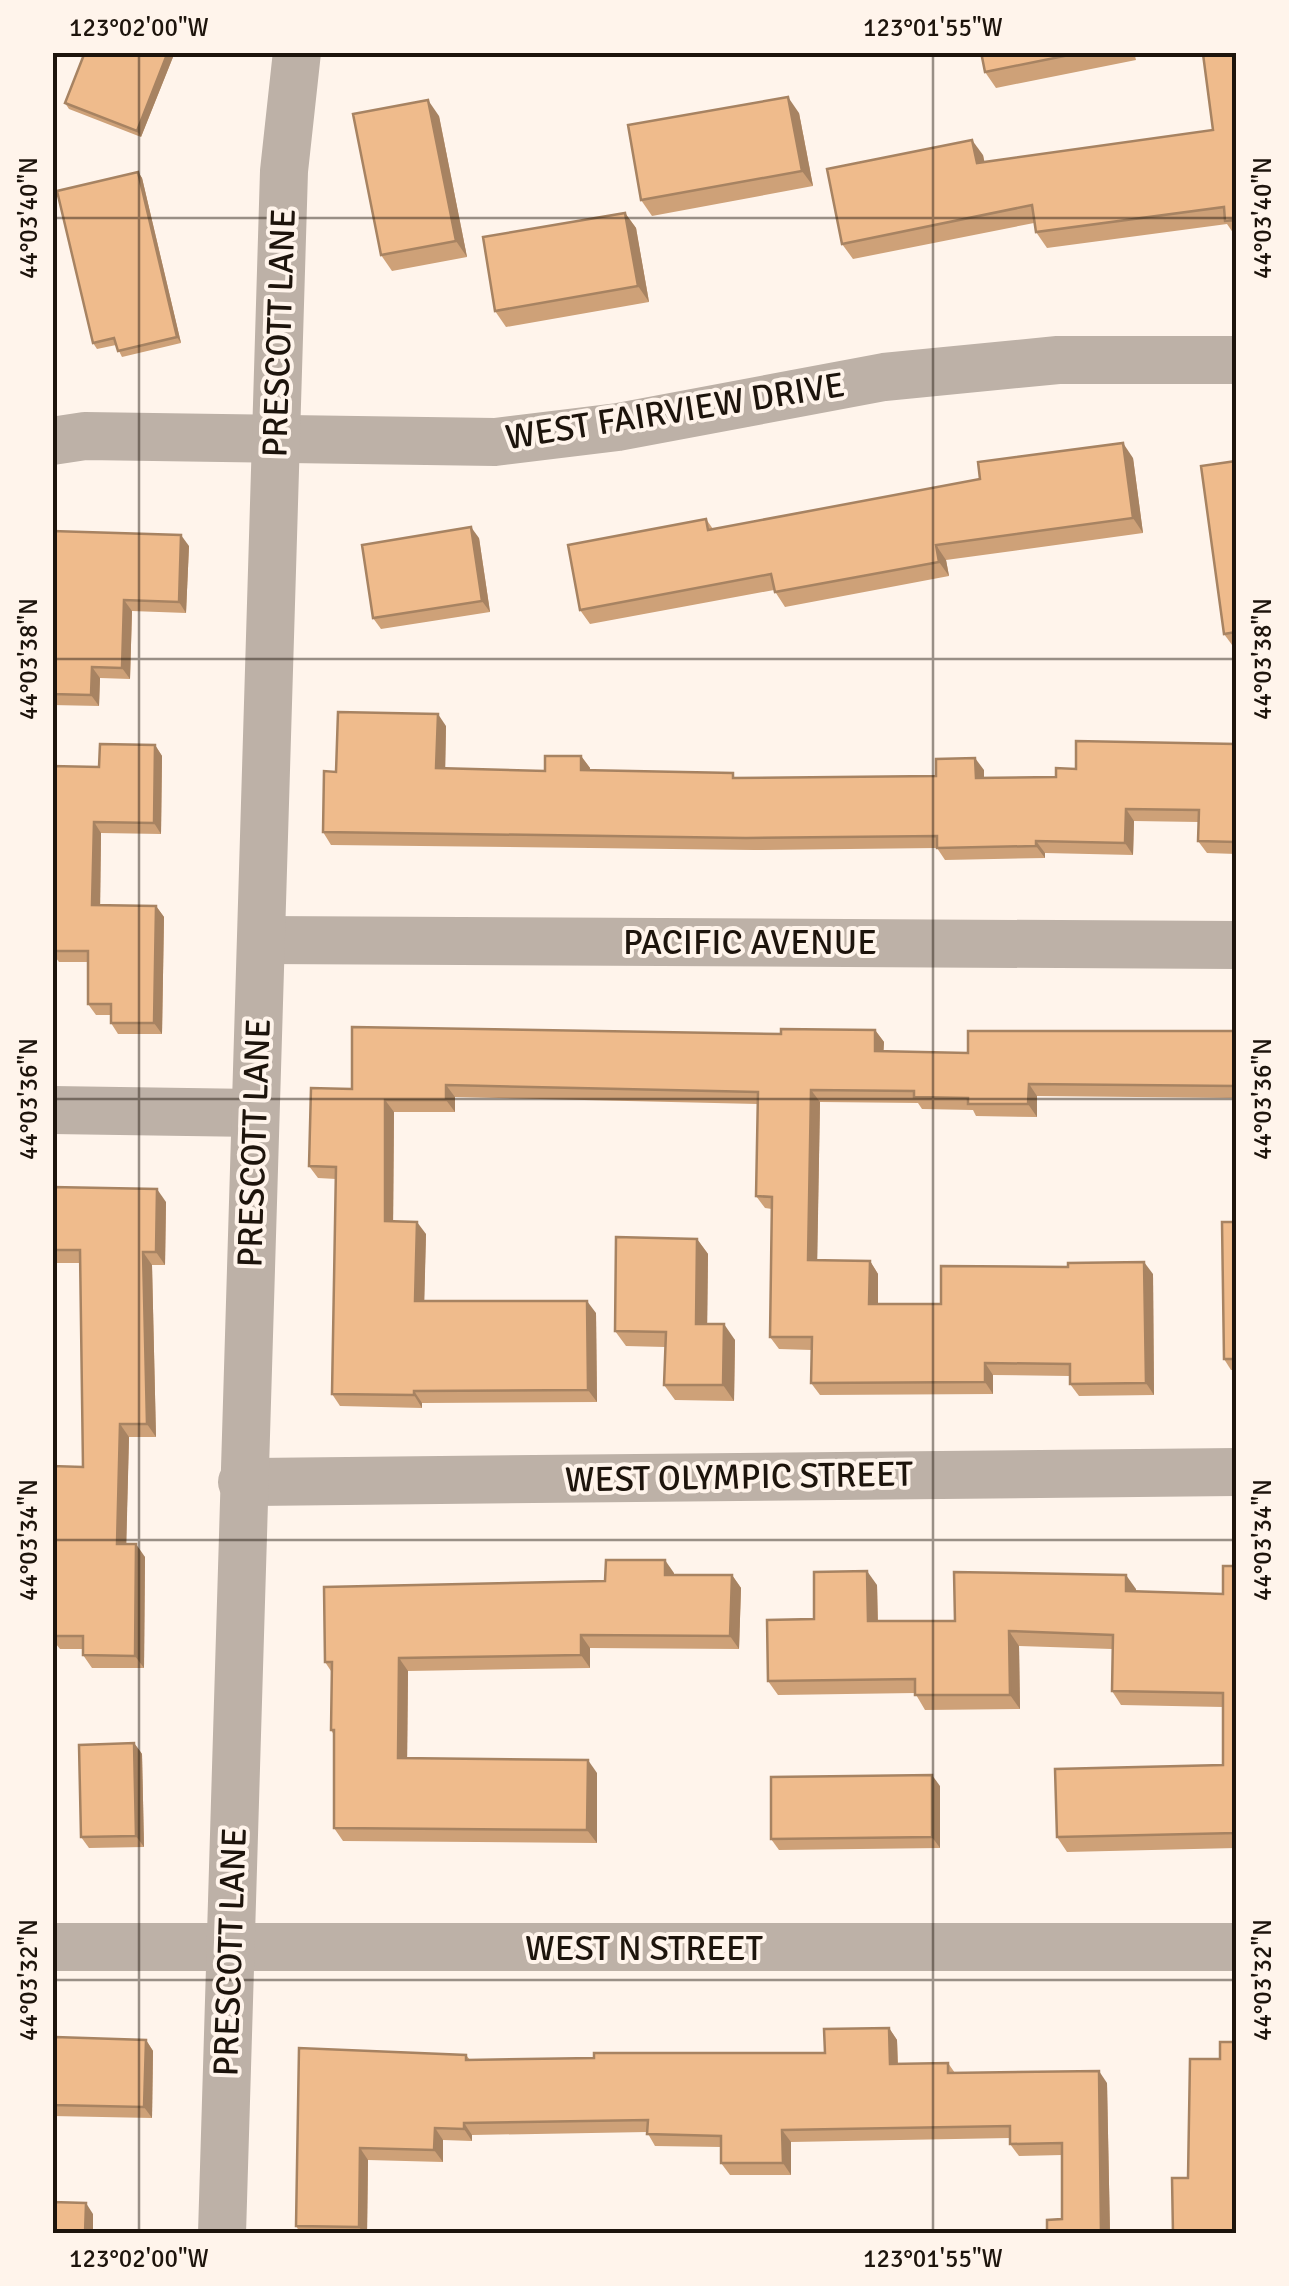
<svg xmlns="http://www.w3.org/2000/svg" width="1289" height="2286" font-family="Signika,sans-serif">
<style>
.lines{fill:none;stroke-linecap:round;stroke-linejoin:round}
.street{stroke:#bdb1a7;stroke-width:48}
.wall{fill:#cea178}
.shaded-wall{fill:#a78362}
.building{fill:#efbb8c;stroke:#a78362;stroke-width:2.5}
.ticks{fill:none;stroke:#1d140c;stroke-width:2.5;stroke-opacity:0.45}
.labels{text-anchor:middle;dominant-baseline:central;stroke-width:8;stroke-linejoin:round;paint-order:stroke}
.street-label{font-size:35px;fill:#1d140c;stroke:#fff4eb}
.neatline{fill:none;stroke:#1d140c;stroke-width:4}
.ticks-label{font-size:25px;text-anchor:middle;fill:#1d140c}
</style>
<rect width="100%" height="100%" fill="#fff4eb"/>
<g class="lines">
<g class="street">
<polyline points="52,441 85,436 495,442 618,427 884,377 1058,360 1236,360"/>
<polyline points="263,940 1236,945"/>
<polyline points="52,1110 255,1113"/>
<polyline points="242,1482 1236,1472"/>
<polyline points="52,1947 1236,1947"/>
<polyline points="222,2234 284,171 297,52"/>
</g>
</g>
<g class="wall">
<polygon points="85,52 175,52 141,137 69,109 65,103"/>
<polygon points="413,52 435,52 415,56"/>
<polygon points="981,52 1134,52 1136,60 996,88 985,72"/>
<polygon points="1236,52 1236,237 1227,224 1047,248 1036,232 1034,223 853,259 842,244 983,155 984,162 1213,130"/>
<polygon points="799,113 813,186 652,216 641,200"/>
<polygon points="439,116 467,257 392,271 381,255"/>
<polygon points="138,172 142,178 181,343 122,357 116,345 97,349 93,343"/>
<polygon points="625,213 636,228 649,302 506,327 495,311"/>
<polygon points="1133,458 1143,533 946,560 949,576 785,607 774,590 590,624 580,610 706,519 713,529"/>
<polygon points="1236,461 1236,649 1235,649 1224,634"/>
<polygon points="52,531 189,546 186,613 132,611 130,679 100,678 99,706 52,705"/>
<polygon points="479,538 490,612 381,629 373,618"/>
<polygon points="446,726 445,768 545,771 581,756 590,768 590,770 737,778 936,776 984,770 984,778 1056,777 1076,769 1236,744 1236,854 1207,853 1198,841 1199,822 1134,821 1133,855 1045,853 1045,858 945,860 937,848 754,850 331,845 323,832 336,772"/>
<polygon points="155,745 162,756 161,834 101,833 100,905 156,906 164,917 162,1034 118,1034 111,1023 111,1015 96,1015 88,1004 88,962 59,962 52,953 52,766 99,767"/>
<polygon points="875,1030 884,1042 883,1052 968,1053 1236,1031 1236,1098 1037,1096 1037,1117 976,1116 973,1110 922,1109 918,1103 820,1102 817,1260 870,1261 878,1274 878,1304 941,1304 1153,1274 1154,1395 1079,1396 1070,1384 1070,1376 993,1375 993,1394 820,1395 811,1383 812,1350 779,1349 770,1337 772,1209 765,1208 756,1196 758,1104 455,1097 455,1112 394,1112 393,1221 426,1234 424,1301 596,1313 597,1402 422,1403 422,1408 340,1406 332,1394 336,1179 318,1178 309,1166 352,1089 781,1034"/>
<polygon points="52,1187 166,1202 165,1265 152,1265 156,1437 129,1437 126,1544 145,1557 144,1668 92,1668 83,1655 83,1649 60,1649 52,1639 52,1466 83,1467 80,1263 52,1263"/>
<polygon points="1236,1222 1236,1370 1231,1370 1224,1359"/>
<polygon points="697,1239 708,1254 707,1324 735,1340 734,1401 675,1400 664,1385 665,1347 626,1346 615,1331"/>
<polygon points="1236,1566 1236,1848 1067,1852 1057,1837 1223,1765 1223,1707 1121,1705 1112,1691 1112,1649 1019,1646 1020,1709 925,1710 915,1693 778,1695 768,1681 814,1619 877,1585 878,1621 955,1621 1136,1589 1136,1591 1223,1594"/>
<polygon points="674,1573 674,1575 732,1575 741,1588 739,1649 590,1648 590,1668 408,1671 407,1758 597,1773 597,1843 343,1841 334,1828 334,1735 331,1730 331,1671 325,1662 605,1581"/>
<polygon points="134,1743 142,1754 144,1847 89,1848 81,1837"/>
<polygon points="940,1786 940,1848 779,1850 771,1839"/>
<polygon points="889,2028 897,2040 898,2064 948,2063 955,2073 1107,2083 1110,2234 1047,2234 1062,2219 1062,2155 1019,2156 1010,2144 1010,2138 791,2142 791,2175 730,2175 721,2163 721,2147 655,2146 647,2132 472,2135 472,2141 443,2140 443,2162 368,2160 367,2234 301,2234 296,2226 299,2048 466,2055 470,2060 825,2053"/>
<polygon points="146,2040 153,2051 152,2118 52,2116 52,2052"/>
</g>
<g class="shaded-wall">
<polygon points="168,52 175,52 141,137 137,131"/>
<polygon points="788,97 799,113 813,186 802,171"/>
<polygon points="428,100 439,116 467,257 456,241"/>
<polygon points="972,140 983,155 988,179 977,163"/>
<polygon points="138,172 142,178 181,343 177,337"/>
<polygon points="625,213 636,228 649,302 638,286"/>
<polygon points="1123,443 1133,458 1143,533 1133,518"/>
<polygon points="471,527 479,538 490,612 482,601"/>
<polygon points="181,535 189,546 186,613 179,602"/>
<polygon points="936,545 946,560 949,576 939,562"/>
<polygon points="124,600 132,611 130,679 122,668"/>
<polygon points="92,667 100,678 99,706 91,695"/>
<polygon points="438,714 446,726 445,780 436,768"/>
<polygon points="155,745 162,756 161,834 154,823"/>
<polygon points="581,756 590,768 589,782 581,770"/>
<polygon points="975,758 984,770 984,790 976,778"/>
<polygon points="1126,809 1134,821 1133,855 1125,843"/>
<polygon points="94,822 101,833 100,916 92,905"/>
<polygon points="1036,841 1045,853 1045,858 1036,846"/>
<polygon points="156,906 164,917 162,1034 154,1023"/>
<polygon points="875,1030 884,1042 883,1064 875,1051"/>
<polygon points="1029,1084 1037,1096 1037,1117 1028,1104"/>
<polygon points="446,1085 455,1097 455,1112 446,1100"/>
<polygon points="811,1090 820,1102 817,1273 808,1260"/>
<polygon points="385,1100 394,1112 393,1233 385,1221"/>
<polygon points="157,1189 166,1202 165,1265 156,1252"/>
<polygon points="417,1222 426,1234 424,1313 415,1301"/>
<polygon points="697,1239 708,1254 707,1340 696,1324"/>
<polygon points="143,1252 152,1265 156,1437 147,1424"/>
<polygon points="870,1261 878,1274 878,1316 869,1304"/>
<polygon points="1144,1262 1153,1274 1154,1395 1146,1383"/>
<polygon points="587,1301 596,1313 597,1402 588,1390"/>
<polygon points="724,1324 735,1340 734,1401 723,1385"/>
<polygon points="985,1363 993,1375 993,1394 985,1382"/>
<polygon points="414,1391 422,1403 422,1408 414,1395"/>
<polygon points="120,1424 129,1437 126,1557 117,1544"/>
<polygon points="136,1544 145,1557 144,1668 135,1656"/>
<polygon points="665,1560 674,1573 674,1588 665,1575"/>
<polygon points="867,1571 877,1585 878,1635 868,1621"/>
<polygon points="732,1575 741,1588 739,1649 730,1636"/>
<polygon points="1126,1575 1136,1589 1136,1605 1126,1591"/>
<polygon points="1009,1631 1019,1646 1020,1709 1010,1695"/>
<polygon points="581,1635 590,1648 590,1668 581,1655"/>
<polygon points="399,1658 408,1671 407,1771 398,1758"/>
<polygon points="134,1743 142,1754 144,1847 136,1836"/>
<polygon points="588,1760 597,1773 597,1843 587,1830"/>
<polygon points="932,1775 940,1786 940,1848 932,1837"/>
<polygon points="889,2028 897,2040 898,2076 890,2064"/>
<polygon points="146,2040 153,2051 152,2118 144,2107"/>
<polygon points="1099,2071 1107,2083 1110,2234 1101,2234"/>
<polygon points="464,2123 472,2135 472,2141 464,2129"/>
<polygon points="435,2128 443,2140 443,2162 434,2150"/>
<polygon points="782,2130 791,2142 791,2175 783,2163"/>
<polygon points="360,2148 368,2160 367,2234 364,2234 359,2227"/>
<polygon points="86,2203 93,2214 93,2234 85,2234"/>
</g>
<g class="building">
<polygon points="85,52 168,52 137,131 65,103"/>
<polygon points="981,52 1084,52 985,72"/>
<polygon points="1215,52 1236,52 1236,220 1225,221 1224,207 1036,232 1032,205 842,244 827,169 972,140 977,163 1213,130 1203,54"/>
<polygon points="788,97 802,171 641,200 628,125"/>
<polygon points="428,100 456,241 381,255 353,114"/>
<polygon points="138,172 177,337 118,351 114,338 93,343 57,191"/>
<polygon points="625,213 638,286 495,311 483,237"/>
<polygon points="1123,443 1133,518 936,545 939,562 775,592 771,574 580,610 568,545 706,519 708,530 980,479 978,462"/>
<polygon points="1236,461 1236,632 1224,634 1201,466"/>
<polygon points="471,527 482,601 373,618 362,545"/>
<polygon points="52,531 181,535 179,602 124,600 122,668 92,667 91,695 52,694"/>
<polygon points="338,712 438,714 436,768 545,771 545,756 581,756 581,770 733,773 733,778 936,776 936,759 975,758 976,778 1056,777 1056,768 1076,769 1076,741 1236,744 1236,842 1198,841 1199,810 1126,809 1125,843 1036,841 1036,846 937,848 937,836 746,838 323,832 324,771 336,772"/>
<polygon points="100,744 155,745 154,823 94,822 92,905 156,906 154,1023 111,1023 111,1004 88,1004 88,951 52,951 52,766 99,767"/>
<polygon points="352,1027 781,1034 781,1029 875,1030 875,1051 968,1053 968,1031 1236,1031 1236,1086 1029,1084 1028,1104 968,1104 968,1098 914,1097 914,1091 811,1090 808,1260 870,1261 869,1304 941,1304 941,1266 1068,1267 1068,1263 1144,1262 1146,1383 1070,1384 1070,1364 985,1363 985,1382 811,1383 812,1337 770,1337 772,1197 756,1196 758,1092 446,1085 446,1100 385,1100 385,1221 417,1222 415,1301 587,1301 588,1390 414,1391 414,1395 332,1394 336,1167 309,1166 311,1088 352,1089"/>
<polygon points="52,1187 157,1189 156,1252 143,1252 147,1424 120,1424 117,1544 136,1544 135,1656 83,1655 83,1636 52,1636 52,1466 83,1467 80,1250 52,1250"/>
<polygon points="1222,1222 1236,1222 1236,1359 1224,1359"/>
<polygon points="616,1237 697,1239 696,1324 724,1324 723,1385 664,1385 666,1332 615,1331"/>
<polygon points="606,1560 665,1560 665,1575 732,1575 730,1636 581,1635 581,1655 399,1658 398,1758 588,1760 587,1830 334,1828 334,1730 331,1730 332,1662 325,1662 324,1587 605,1581"/>
<polygon points="1223,1566 1236,1566 1236,1833 1057,1837 1055,1769 1223,1765 1223,1693 1112,1691 1113,1635 1009,1631 1010,1695 915,1695 915,1679 768,1681 767,1620 814,1619 814,1572 867,1571 868,1621 955,1621 954,1572 1126,1575 1126,1591 1223,1594"/>
<polygon points="134,1743 136,1836 81,1837 79,1745"/>
<polygon points="932,1775 932,1837 771,1839 771,1777"/>
<polygon points="889,2028 890,2064 948,2063 948,2073 1099,2071 1101,2234 1047,2234 1047,2220 1062,2219 1062,2143 1010,2144 1010,2126 782,2130 783,2163 721,2163 721,2136 647,2134 648,2120 464,2123 464,2129 435,2128 434,2150 360,2148 359,2227 296,2226 299,2048 466,2055 466,2060 594,2058 594,2053 825,2053 824,2029"/>
<polygon points="55,2037 146,2040 144,2107 52,2105 52,2052 55,2052"/>
<polygon points="1220,2042 1236,2042 1236,2234 1173,2234 1172,2178 1188,2178 1190,2059 1220,2059"/>
<polygon points="52,2202 86,2203 85,2234 52,2234"/>
</g>
<path class="ticks" d="M139,52V2234M933,52V2234M52,218H1236M52,659H1236M52,1099H1236M52,1540H1236M52,1980H1236"/>
<g class="labels">
<g class="street-label">
<text transform="translate(279 333) rotate(-88)">PRESCOTT LANE</text>
<text transform="translate(675 411) rotate(-9)">WEST FAIRVIEW DRIVE</text>
<text x="750" y="942">PACIFIC AVENUE</text>
<text transform="translate(254 1143) rotate(-88)">PRESCOTT LANE</text>
<text transform="translate(739 1477) rotate(-1)">WEST OLYMPIC STREET</text>
<text x="644" y="1948">WEST N STREET</text>
<text transform="translate(230 1952) rotate(-88)">PRESCOTT LANE</text>
</g>
</g>
<rect width="1289" height="2286" fill="none" stroke="#fff4eb" stroke-width="110"/>
<rect x="55" y="55" width="1179" height="2176" class="neatline"/>
<g class="ticks-label">
<text x="139" y="36">123°02'00"W</text>
<text x="933" y="36">123°01'55"W</text>
<text transform="translate(28 218) rotate(-90)" y="9">44°03'40"N</text>
<text transform="translate(1262 218) rotate(-90)" y="9">44°03'40"N</text>
<text transform="translate(28 659) rotate(-90)" y="9">44°03'38"N</text>
<text transform="translate(1262 659) rotate(-90)" y="9">44°03'38"N</text>
<text transform="translate(28 1099) rotate(-90)" y="9">44°03'36"N</text>
<text transform="translate(1262 1099) rotate(-90)" y="9">44°03'36"N</text>
<text transform="translate(28 1540) rotate(-90)" y="9">44°03'34"N</text>
<text transform="translate(1262 1540) rotate(-90)" y="9">44°03'34"N</text>
<text transform="translate(28 1980) rotate(-90)" y="9">44°03'32"N</text>
<text transform="translate(1262 1980) rotate(-90)" y="9">44°03'32"N</text>
<text x="139" y="2267">123°02'00"W</text>
<text x="933" y="2267">123°01'55"W</text>
</g>
</svg>
